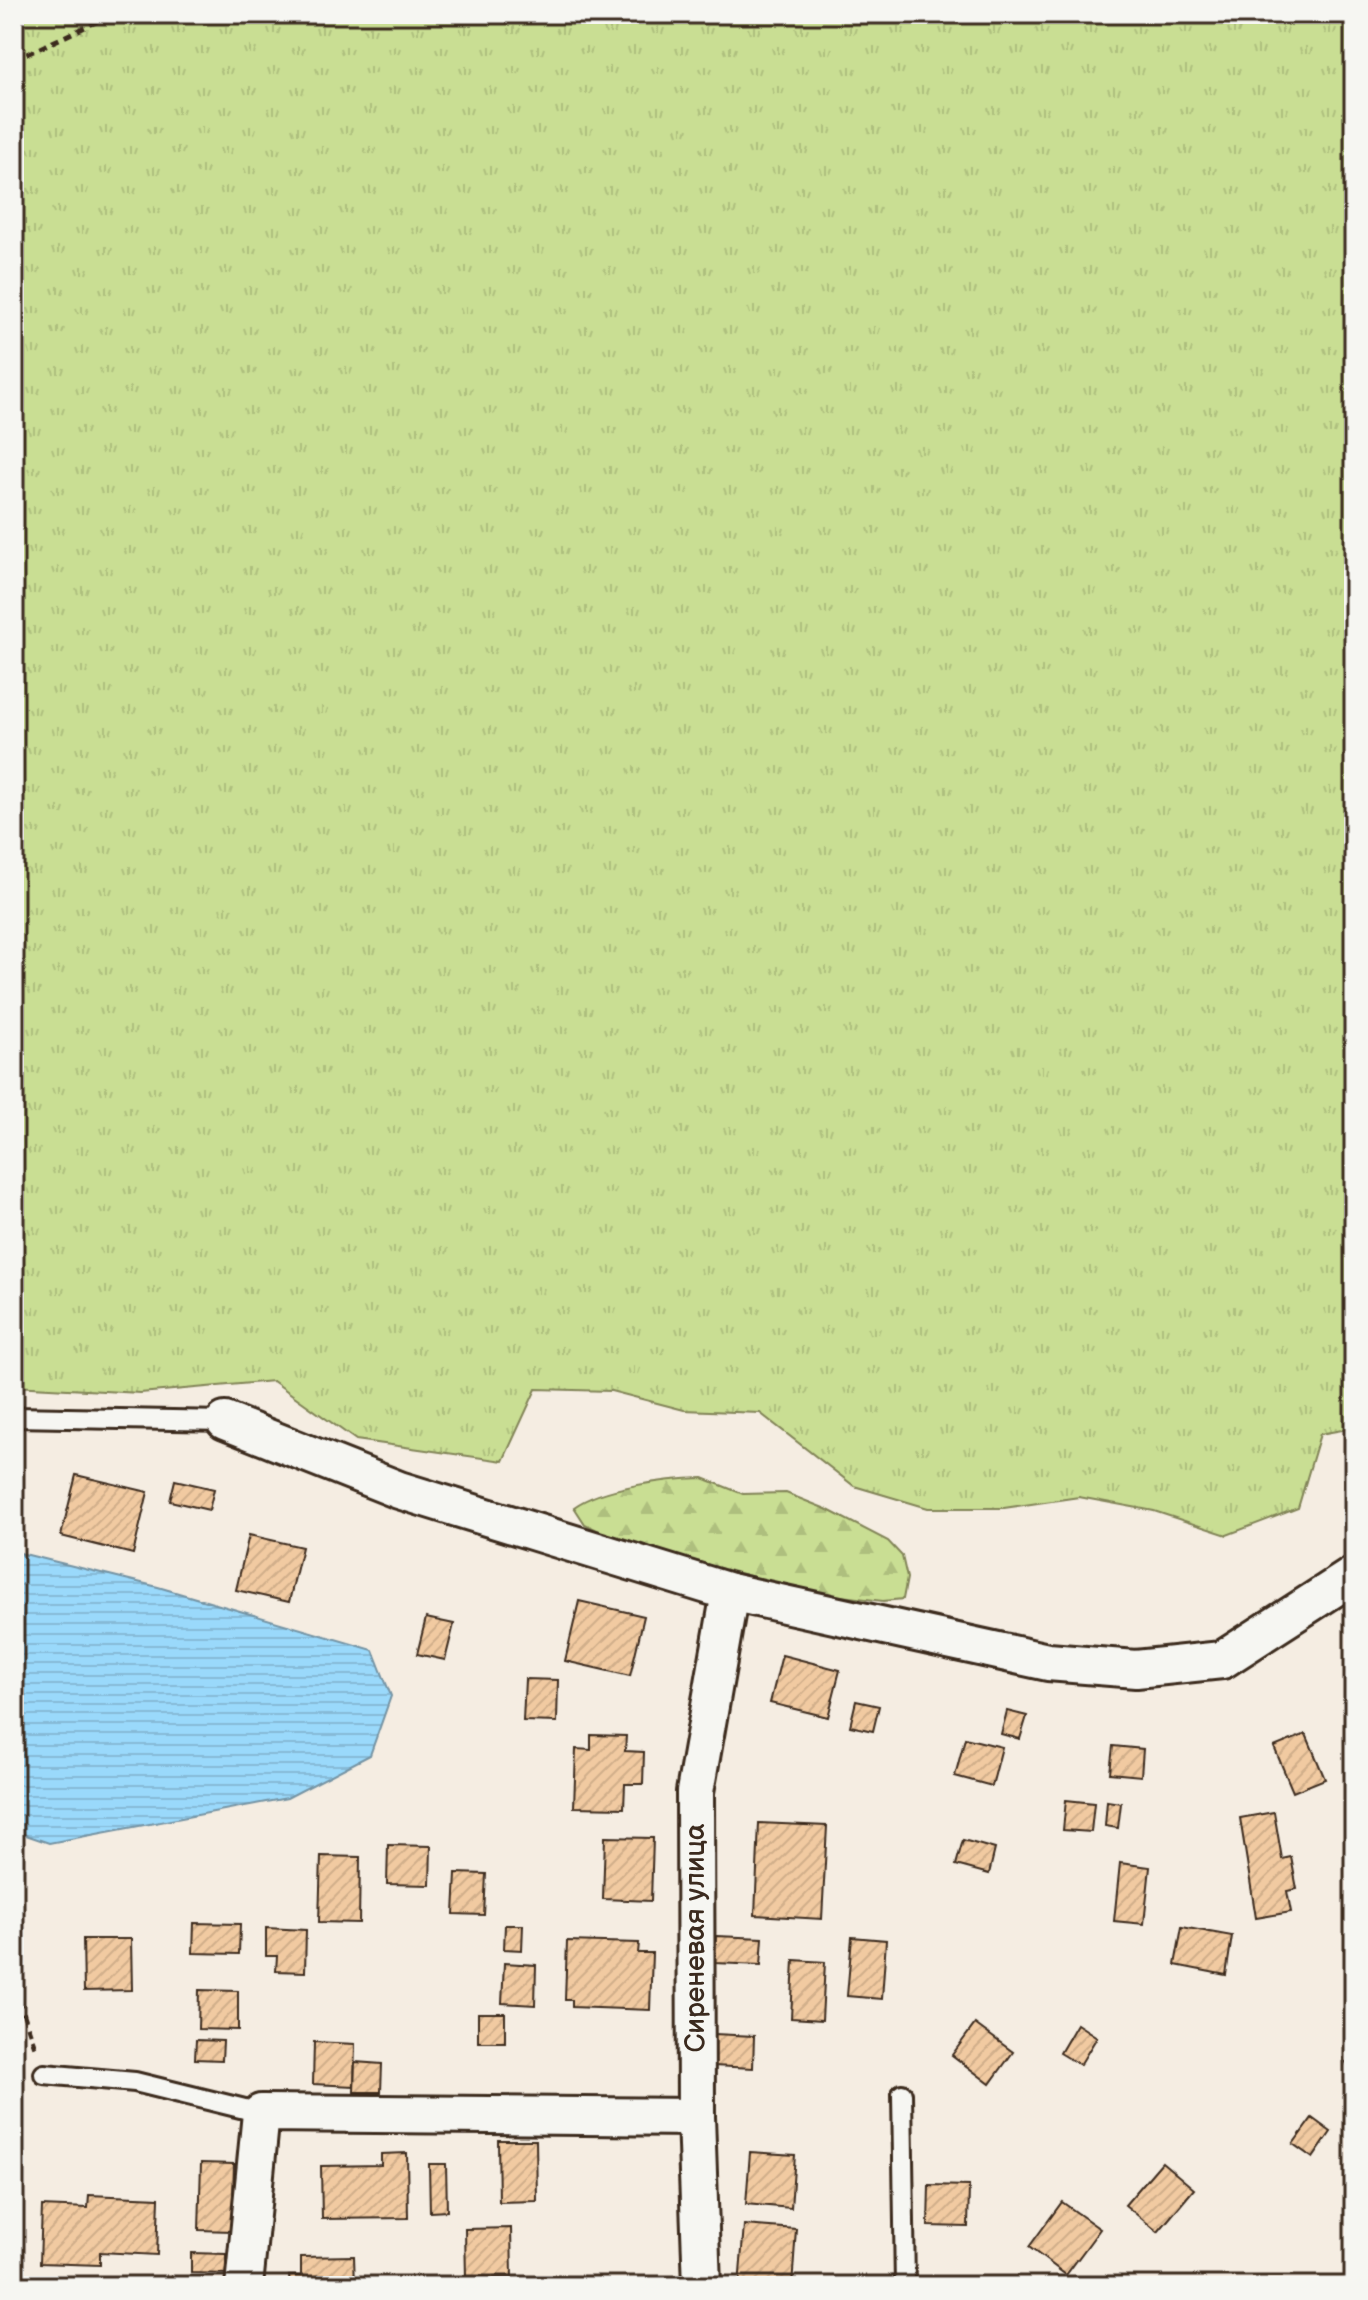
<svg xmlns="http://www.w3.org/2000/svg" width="1368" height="2300" font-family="'Balsamiq Sans',sans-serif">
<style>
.grass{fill:url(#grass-tufts);stroke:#828458;stroke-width:2}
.forest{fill:url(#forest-firs);stroke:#828458;stroke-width:2}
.water{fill:url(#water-rules);stroke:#7493a3;stroke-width:2}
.building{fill:url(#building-hatch);stroke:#3b2a1e;stroke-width:2}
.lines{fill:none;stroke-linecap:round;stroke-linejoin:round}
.service-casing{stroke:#3b2a1e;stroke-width:24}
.minor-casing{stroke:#3b2a1e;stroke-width:42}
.path{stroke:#3b2a1e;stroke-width:5;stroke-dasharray:8 6;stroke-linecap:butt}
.service{stroke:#f6f6f2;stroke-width:18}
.minor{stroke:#f6f6f2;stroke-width:36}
.labels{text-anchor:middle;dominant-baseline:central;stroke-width:6;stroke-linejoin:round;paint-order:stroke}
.street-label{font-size:28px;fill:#3b2a1e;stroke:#f6f6f2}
</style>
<defs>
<pattern id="grass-tufts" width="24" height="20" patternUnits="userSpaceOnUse" patternTransform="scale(2)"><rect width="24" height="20" fill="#c9de93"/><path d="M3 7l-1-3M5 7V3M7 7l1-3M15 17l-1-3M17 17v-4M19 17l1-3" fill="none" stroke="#aebf7e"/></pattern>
<pattern id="forest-firs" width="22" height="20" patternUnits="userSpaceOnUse" patternTransform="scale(2)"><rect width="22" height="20" fill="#c9de93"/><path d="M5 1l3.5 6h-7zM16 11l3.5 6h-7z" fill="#aebf7e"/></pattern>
<pattern id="water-rules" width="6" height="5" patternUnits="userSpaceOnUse" patternTransform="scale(2)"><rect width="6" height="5" fill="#9ad9fb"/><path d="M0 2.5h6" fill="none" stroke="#86bad7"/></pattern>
<pattern id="building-hatch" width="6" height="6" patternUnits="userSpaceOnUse" patternTransform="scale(2)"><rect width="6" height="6" fill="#f1caa1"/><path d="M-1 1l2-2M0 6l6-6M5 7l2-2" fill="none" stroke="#d0ae8a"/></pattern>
</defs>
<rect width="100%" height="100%" fill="#f5ede2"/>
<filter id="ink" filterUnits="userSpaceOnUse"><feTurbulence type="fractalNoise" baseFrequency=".0125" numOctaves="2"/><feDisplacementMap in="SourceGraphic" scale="16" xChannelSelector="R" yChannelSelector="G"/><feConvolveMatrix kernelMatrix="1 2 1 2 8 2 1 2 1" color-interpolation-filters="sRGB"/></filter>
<g filter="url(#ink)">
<polygon class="grass" points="14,14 1354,14 1354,1428 1320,1434 1298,1508 1227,1535 1154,1511 1079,1497 1004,1508 928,1508 854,1486 760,1413 684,1410 611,1391 536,1389 503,1461 356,1440 273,1381 140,1393 14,1386"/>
<path class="forest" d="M703,1478L743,1494L786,1493L826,1509L888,1541L902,1556L907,1578L903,1599L883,1601L815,1593L621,1542L585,1524L574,1507C601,1487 668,1479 703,1478Z"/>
<polygon class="water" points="20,1553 158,1587 373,1650 391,1696 370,1755 287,1798 49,1843 17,1832 14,1820 14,1555"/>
<g class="building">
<polygon points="76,1475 148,1492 133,1554 61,1536"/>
<polygon points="175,1480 214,1489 209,1510 170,1501"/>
<polygon points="249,1535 302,1547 289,1602 236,1590"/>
<polygon points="579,1601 644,1616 630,1676 565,1661"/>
<polygon points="426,1618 454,1624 445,1660 417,1654"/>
<polygon points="782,1655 840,1670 828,1717 770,1703"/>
<polygon points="525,1679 558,1680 557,1722 523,1721"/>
<polygon points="856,1701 879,1706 873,1731 850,1726"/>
<polygon points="1007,1711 1027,1716 1020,1739 1001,1734"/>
<polygon points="1306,1734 1325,1779 1293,1792 1274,1747"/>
<polygon points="591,1735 626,1736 625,1751 644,1752 643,1784 625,1784 624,1808 574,1807 576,1749 591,1750"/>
<polygon points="965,1738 1002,1747 992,1786 955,1776"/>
<polygon points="1113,1746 1143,1749 1141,1776 1110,1773"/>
<polygon points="1066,1800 1094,1803 1091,1832 1063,1830"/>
<polygon points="1107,1801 1121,1803 1118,1828 1105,1826"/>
<polygon points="1274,1812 1282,1859 1291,1857 1297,1889 1287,1891 1291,1912 1256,1918 1240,1818"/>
<polygon points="759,1823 827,1826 822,1919 755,1915"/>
<polygon points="605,1837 653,1838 651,1901 603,1899"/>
<polygon points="963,1840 995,1849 989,1874 956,1865"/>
<polygon points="388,1845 431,1846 430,1885 387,1884"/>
<polygon points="321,1856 360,1857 359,1923 319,1922"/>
<polygon points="1120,1863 1150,1867 1144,1924 1114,1921"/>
<polygon points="456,1873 486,1874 484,1915 454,1914"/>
<polygon points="194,1923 240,1924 239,1954 193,1953"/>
<polygon points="505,1925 523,1925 522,1950 504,1949"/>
<polygon points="1182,1927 1232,1936 1226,1975 1175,1965"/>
<polygon points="266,1928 306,1930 305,1972 276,1971 277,1956 266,1956"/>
<polygon points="716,1936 763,1938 761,1965 715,1963"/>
<polygon points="852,1937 886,1940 882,1999 847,1996"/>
<polygon points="83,1939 131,1939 132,1990 84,1991"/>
<polygon points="567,1941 639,1943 638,1953 652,1953 650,2010 572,2007 572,2000 565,2000"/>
<polygon points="794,1960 825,1962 822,2020 791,2018"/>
<polygon points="504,1963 536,1965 535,2005 502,2003"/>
<polygon points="199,1990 238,1991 238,2030 198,2029"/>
<rect x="478" y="2013" width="27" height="29"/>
<polygon points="975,2024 1013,2052 990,2084 952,2055"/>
<polygon points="1077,2024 1097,2037 1080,2065 1060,2053"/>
<polygon points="714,2034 754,2036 753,2068 713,2066"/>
<polygon points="196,2040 223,2041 222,2060 195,2059"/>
<polygon points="314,2042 355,2044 354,2086 313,2084"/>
<polygon points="1354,2058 1354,2079 1346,2062"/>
<polygon points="355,2062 382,2064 381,2092 354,2092"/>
<polygon points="1312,2118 1331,2132 1313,2158 1293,2144"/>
<polygon points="498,2140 536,2140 537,2201 499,2202"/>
<polygon points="750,2152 795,2155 791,2208 746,2204"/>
<polygon points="407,2153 408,2218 322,2219 321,2166 381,2165 381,2154"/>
<polygon points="1162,2162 1194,2189 1158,2232 1125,2205"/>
<polygon points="201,2163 234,2164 232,2231 199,2230"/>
<polygon points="429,2164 446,2164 447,2211 430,2212"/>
<polygon points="929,2185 969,2186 968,2227 928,2226"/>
<polygon points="89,2195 159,2198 157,2255 100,2252 100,2265 40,2263 42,2206 88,2208"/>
<polygon points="1062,2202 1100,2229 1066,2275 1029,2247"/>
<polygon points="744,2225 796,2229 792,2286 739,2286"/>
<polygon points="511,2228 512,2277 466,2278 465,2229"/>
<polygon points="191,2253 226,2254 226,2274 191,2273"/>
<polygon points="354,2256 355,2286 290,2286 289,2276 301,2276 301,2257"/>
<polygon points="31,2282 66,2283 66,2286 31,2286"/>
<polygon points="109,2282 136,2283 135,2286 109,2286"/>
</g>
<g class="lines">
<g class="service-casing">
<g id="service">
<polyline points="14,1417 225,1421"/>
<polyline points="44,2074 135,2082 261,2113"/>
<polyline points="902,2094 905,2286"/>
</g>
</g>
<g class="minor-casing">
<g id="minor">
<polyline points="225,1421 399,1490 730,1592 1048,1662 1136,1669 1222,1660 1354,1575"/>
<polyline points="244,2286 261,2113 696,2117"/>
<polyline points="702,2286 696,2117 695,1792 730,1592"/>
</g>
</g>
<g class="path">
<polyline points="14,60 113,14"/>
<polyline points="14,1986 36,2050"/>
</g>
<use href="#service" class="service"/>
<use href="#minor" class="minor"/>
</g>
</g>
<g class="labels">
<g class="street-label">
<text transform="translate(695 1938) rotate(-90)">Сиреневая улица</text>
</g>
</g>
<rect width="1368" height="2300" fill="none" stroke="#f6f6f2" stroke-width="48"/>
<rect x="24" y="24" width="1320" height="2252" fill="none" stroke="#3b2a1e" stroke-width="3" filter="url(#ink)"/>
</svg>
